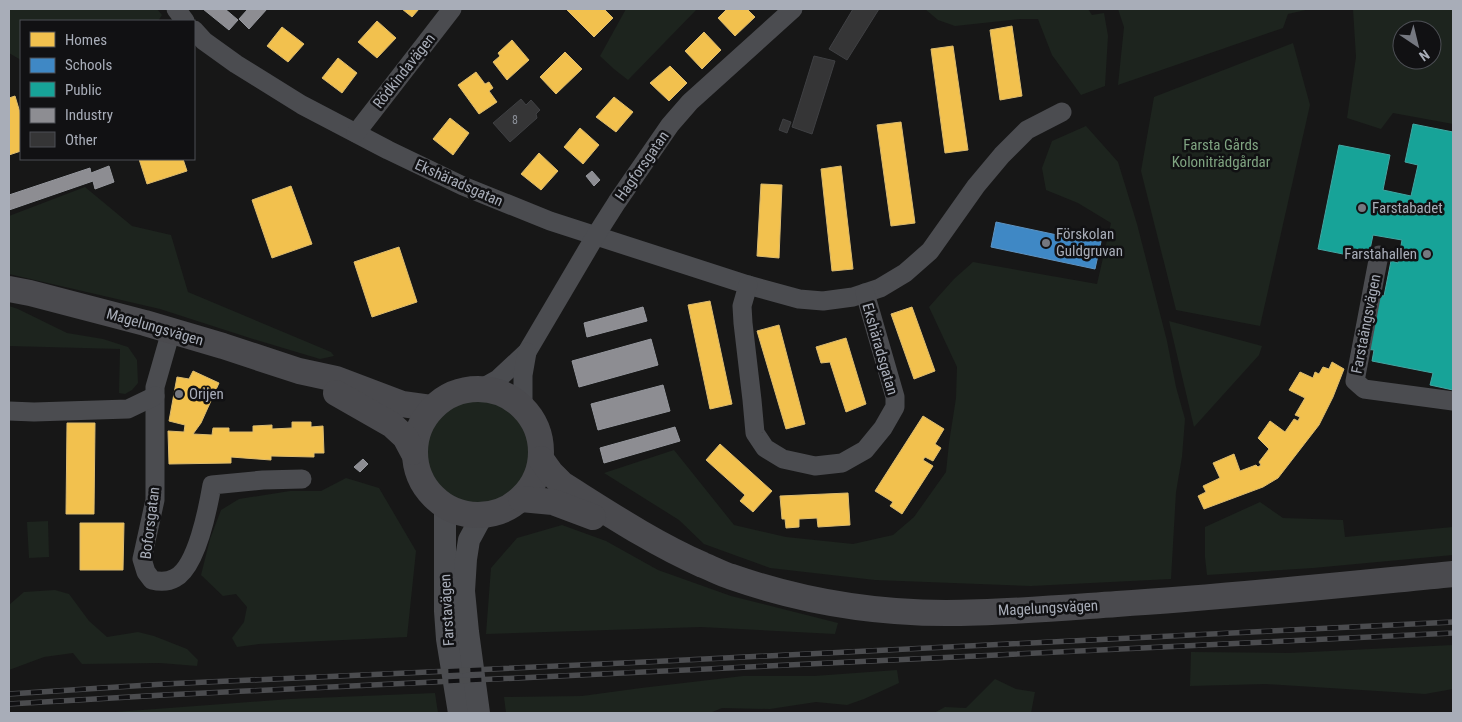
<svg xmlns="http://www.w3.org/2000/svg" width="1462" height="722" font-family="'Roboto Condensed',sans-serif">
<style>
.green{fill:#1d241e;fill-rule:evenodd}
.homes{fill:#f2c14e;stroke:#dcbb6e}
.schools{fill:#3f88c5;stroke:#5e93c1}
.public{fill:#17a398;stroke:#42a6a2}
.industry{fill:#8d8d92;stroke:#95979d}
.building{fill:#353536;stroke:#3f4043}
.lines{fill:none;stroke-linecap:round;stroke-linejoin:round}
.minor{stroke:#4b4c50;stroke-width:19}
.tertiary{stroke:#4b4c50;stroke-width:22}
.secondary{stroke:#4a4a4e;stroke-width:26}
.rail-casing{stroke:#4b4c4f;stroke-width:5.5}
.rail{stroke:#111113;stroke-width:4;stroke-dasharray:11;stroke-linecap:butt}
.poi-dot{fill:#757880;stroke:#111113;stroke-width:2}
.labels{text-anchor:middle;dominant-baseline:central;stroke-width:5;stroke-linejoin:round;paint-order:stroke}
.number-label{font-size:12px;fill:#8b8f98}
.street-label{font-size:15px;fill:#a8adb8;stroke:#111113}
.park-label{font-size:15px;fill:#7fa381;stroke:#111113}
.poi-label{font-size:15px;fill:#a8adb8;stroke:#111113;text-anchor:start}
</style>
<rect width="100%" height="100%" fill="#171717"/>
<g class="green">
<polygon points="9,9 157,9 162,15 158,21 21,21 21,60 9,53"/>
<polygon points="626,9 697,9 628,80 614,69 600,56"/>
<polygon points="925,9 1088,9 1092,15 1104,13 1108,36 1105,86 1081,95 1052,55 1038,19 1021,19 955,26 938,20"/>
<polygon points="1118,9 1310,9 1288,14 1283,28 1118,85 1124,27"/>
<path d="M1353,9H1453V124L1393,113L1381,129L1347,118L1356,57ZM1402,30H1432V60H1402Z"/>
<polygon points="1293,43 1310,105 1260,326 1176,310 1141,171 1154,97"/>
<polygon points="1086,126 1118,162 1137,224 1167,341 1176,387 1185,419 1182,457 1176,492 1171,579 1031,586 875,580 770,568 704,544 679,520 604,473 674,450 734,525 786,537 853,544 893,535 914,517 946,472 949,443 956,398 957,367 929,307 954,279 973,262 1097,284 1111,223 1078,203 1046,190 1042,168 1052,141"/>
<polygon points="85,187 132,226 171,235 188,292 331,352 334,356 320,359 253,339 160,309 9,274 9,216"/>
<polygon points="9,306 18,309 67,333 103,339 128,347 137,360 138,383 132,390 125,394 119,393 120,349 9,346 9,354"/>
<polygon points="1169,321 1262,346 1259,355 1194,427"/>
<circle cx="476" cy="452" r="55"/>
<polygon points="346,478 379,488 416,551 407,637 259,644 237,647 232,638 244,622 247,607 236,594 223,596 201,575 210,539 221,510 239,499 290,491 321,491"/>
<polygon points="1260,502 1283,518 1343,520 1345,537 1453,527 1453,555 1313,568 1207,575 1205,557 1205,527"/>
<polygon points="48,521 49,557 29,558 27,522"/>
<polygon points="562,525 606,541 658,570 731,596 838,623 835,634 701,627 486,634 491,568 517,538"/>
<polygon points="55,590 69,594 89,621 107,637 138,632 154,636 187,649 198,660 197,666 160,663 82,664 73,653 44,657 9,670 9,605 24,592"/>
<polygon points="1453,645 1453,689 1425,694 1266,684 1190,686 1191,652 1289,653"/>
<polygon points="897,670 899,683 864,699 847,705 816,702 770,709 722,708 710,713 506,713 504,697 582,696 641,688 743,676 814,676"/>
<polygon points="995,679 1016,689 1035,692 1031,713 934,713 945,707 966,708"/>
<polygon points="435,693 438,713 102,713 290,699"/>
</g>
<g class="homes">
<polygon points="402,9 419,9 412,17"/>
<polygon points="566,9 604,9 613,18 594,37"/>
<polygon points="727,9 747,9 755,17 735,36 718,18"/>
<polygon points="377,21 396,38 377,58 358,42"/>
<polygon points="1012,26 1022,96 1000,100 990,30"/>
<polygon points="282,27 304,44 288,62 267,46"/>
<polygon points="704,32 721,50 702,69 685,51"/>
<polygon points="512,40 529,60 507,80 493,62 500,56 498,53"/>
<polygon points="953,46 968,150 945,153 931,49"/>
<polygon points="565,52 582,69 556,94 540,77"/>
<polygon points="338,58 357,73 342,93 322,78"/>
<polygon points="670,66 687,83 669,101 650,83"/>
<polygon points="476,72 485,84 489,82 493,88 489,91 497,102 479,114 458,85"/>
<polygon points="15,96 21,116 21,151 9,155 9,98"/>
<polygon points="614,97 633,112 616,132 596,117"/>
<polygon points="450,118 469,133 453,155 433,139"/>
<polygon points="901,122 915,223 891,226 877,125"/>
<polygon points="580,128 599,145 583,164 564,147"/>
<polygon points="539,153 558,171 541,190 521,174"/>
<polygon points="139,159 183,159 187,171 147,184"/>
<polygon points="841,166 853,269 832,271 821,169"/>
<polygon points="761,184 782,185 779,258 757,256"/>
<polygon points="291,186 312,244 272,258 252,200"/>
<polygon points="399,247 417,302 372,317 354,262"/>
<polygon points="710,301 732,404 710,409 688,305"/>
<polygon points="912,307 935,371 914,379 891,314"/>
<polygon points="779,325 805,424 786,429 757,331"/>
<polygon points="846,338 866,404 846,412 830,362 821,363 816,347"/>
<polygon points="1332,362 1344,369 1333,397 1319,425 1278,478 1263,487 1204,509 1198,496 1206,492 1203,486 1220,478 1213,463 1234,454 1240,471 1256,465 1258,467 1261,465 1259,462 1269,449 1258,438 1270,421 1285,432 1294,419 1298,421 1300,417 1295,415 1305,398 1289,390 1300,372 1313,378 1315,372 1319,374 1323,367 1329,369"/>
<polygon points="193,371 219,383 201,423 193,434 212,435 213,428 229,428 229,432 253,432 253,426 272,425 272,429 292,428 292,422 311,422 311,427 323,426 324,453 314,453 314,457 271,456 271,460 231,457 231,463 169,464 168,431 184,432 185,425 169,421 177,377 189,379"/>
<polygon points="923,416 944,429 935,444 941,448 933,461 925,457 923,460 933,466 902,514 890,506 893,502 875,491"/>
<polygon points="67,423 95,423 94,514 66,514"/>
<polygon points="720,444 772,491 753,512 740,501 745,495 706,460"/>
<polygon points="848,493 850,525 818,527 817,518 799,519 799,527 786,528 785,519 782,519 780,496"/>
<polygon points="80,523 124,523 123,570 80,570"/>
</g>
<polygon class="schools" points="996,222 1076,239 1078,232 1102,237 1095,269 991,247"/>
<polygon class="public" points="1413,124 1453,132 1453,390 1430,385 1433,373 1372,361 1374,350 1364,349 1375,294 1384,296 1391,261 1398,263 1402,240 1373,235 1368,259 1318,249 1339,145 1390,155 1383,190 1411,196 1418,165 1405,162"/>
<g class="industry">
<polygon points="203,9 225,9 238,20 229,30"/>
<polygon points="248,9 267,9 249,29 239,19"/>
<polygon points="109,166 114,182 95,189 93,181 9,210 9,195 90,168 91,173"/>
<polygon points="592,171 600,180 594,186 586,176"/>
<polygon points="643,307 647,321 587,337 584,323"/>
<polygon points="651,339 658,365 579,387 572,361"/>
<polygon points="663,385 670,411 598,430 591,404"/>
<polygon points="675,427 680,441 604,463 600,448"/>
<polygon points="363,459 368,464 360,472 354,467"/>
</g>
<g class="building">
<polygon points="853,9 879,9 847,60 829,49"/>
<polygon points="814,56 835,61 812,134 792,127"/>
<polygon points="521,99 526,105 531,100 540,110 536,114 537,118 510,142 493,123"/>
<polygon points="783,119 791,122 787,133 779,130"/>
</g>
<g class="lines">
<g class="minor">
<polyline points="176,9 185,21"/>
<polyline points="194,30 204,41 236,64 302,105 388,150 463,186 550,221 748,285 799,299 823,301 853,297 880,288 905,273 930,251 976,186 1002,155 1027,130 1062,112"/>
<polyline points="356,133 452,9"/>
<polyline points="1379,255 1355,381 1364,389 1453,401"/>
<polyline points="748,285 742,306 743,323 752,400 755,433 765,448 783,459 815,466 842,463 865,450 883,428 895,407 895,397 865,293"/>
<path d="M171,331L155,387V500L142,559L146,572L152,580C160,582 168,582 175,578C197,567 208,508 212,485L263,480L302,479"/>
<polyline points="482,388 498,379 527,352 596,235 617,202 670,125 690,102 793,9"/>
<polyline points="523,406 523,375 527,352"/>
<polyline points="9,411 34,412 128,409 155,396"/>
</g>
<g class="tertiary">
<polyline points="445,507 445,611 447,639 459,713"/>
<polyline points="479,713 468,632 464,591 466,559 469,540 482,516"/>
</g>
<g class="secondary">
<polyline points="9,289 30,293 145,323 223,346 299,371 336,379 402,404 431,408"/>
<circle cx="478" cy="452" r="63"/>
<polyline points="336,393 392,425 405,437 413,452"/>
<path d="M541,459L551,473L562,484C608,513 653,543 703,565C713,569 722,574 732,577C801,601 874,613 946,613C1003,613 1060,608 1117,604C1229,597 1341,585 1453,574"/>
<polyline points="521,499 553,502 593,517"/>
</g>
<g class="rail-casing">
<g id="rail">
<polyline points="9,694 164,684 645,662 1453,622"/>
<polyline points="9,704 164,695 1453,633"/>
</g>
</g>
<use href="#rail" class="rail"/>
</g>
<g class="poi-dot">
<circle cx="1362" cy="208" r="5"/>
<circle cx="1046" cy="243" r="5"/>
<circle cx="1427" cy="254" r="5"/>
<circle cx="179" cy="394" r="5"/>
</g>
<g class="labels">
<g class="number-label">
<text x="515" y="120">8</text>
</g>
<g class="street-label">
<text transform="translate(404 71) rotate(-52)">Rödkindavägen</text>
<text transform="translate(642 166) rotate(-55)">Hagforsgatan</text>
<text transform="translate(459 183) rotate(24)">Ekshäradsgatan</text>
<text transform="translate(1366 324) rotate(-79)">Farstaängsvägen</text>
<text transform="translate(155 327) rotate(16)">Magelungsvägen</text>
<text transform="translate(880 349) rotate(74)">Ekshäradsgatan</text>
<text transform="translate(150 523) rotate(-83)">Boforsgatan</text>
<text transform="translate(1048 608) rotate(-3)">Magelungsvägen</text>
<text transform="translate(447 610) rotate(-93)">Farstavägen</text>
</g>
<g class="park-label">
<text x="1221" y="145">Farsta Gårds<tspan x="1221" dy="17">Koloniträdgårdar</tspan></text>
</g>
<g class="poi-label">
<text x="1372" y="208">Farstabadet</text>
<text x="1056" y="234">Förskolan<tspan x="1056" dy="17">Guldgruvan</tspan></text>
<text x="1417" y="254" text-anchor="end">Farstahallen</text>
<text x="189" y="394">Orijen</text>
</g>
</g>
<rect width="1462" height="722" fill="none" stroke="#a8adb8" stroke-width="20"/>
<rect x="20" y="20" width="175" height="140" fill="#111113" stroke="#4d4f55"/>
<rect x="30" y="32" width="25" height="15" fill="#f2c14e" stroke="#4d4f55"/>
<text x="65" y="45" font-size="15" fill="#a8adb8">Homes</text>
<rect x="30" y="58" width="25" height="15" fill="#3f88c5" stroke="#4d4f55"/>
<text x="65" y="70" font-size="15" fill="#a8adb8">Schools</text>
<rect x="30" y="82" width="25" height="15" fill="#17a398" stroke="#4d4f55"/>
<text x="65" y="95" font-size="15" fill="#a8adb8">Public</text>
<rect x="30" y="108" width="25" height="15" fill="#8d8d92" stroke="#4d4f55"/>
<text x="65" y="120" font-size="15" fill="#a8adb8">Industry</text>
<rect x="30" y="132" width="25" height="15" fill="#353536" stroke="#4d4f55"/>
<text x="65" y="145" font-size="15" fill="#a8adb8">Other</text>
<g transform="translate(1417 45) rotate(145)"><circle r="24" fill="#111113" stroke="#4d4f55"/>
<path d="M0-4L9 19L0 12L-9 19Z" fill="#757880"/>
<text y="-8" font-size="14" font-weight="bold" text-anchor="middle" fill="#a8adb8">N</text>
</g>
</svg>
